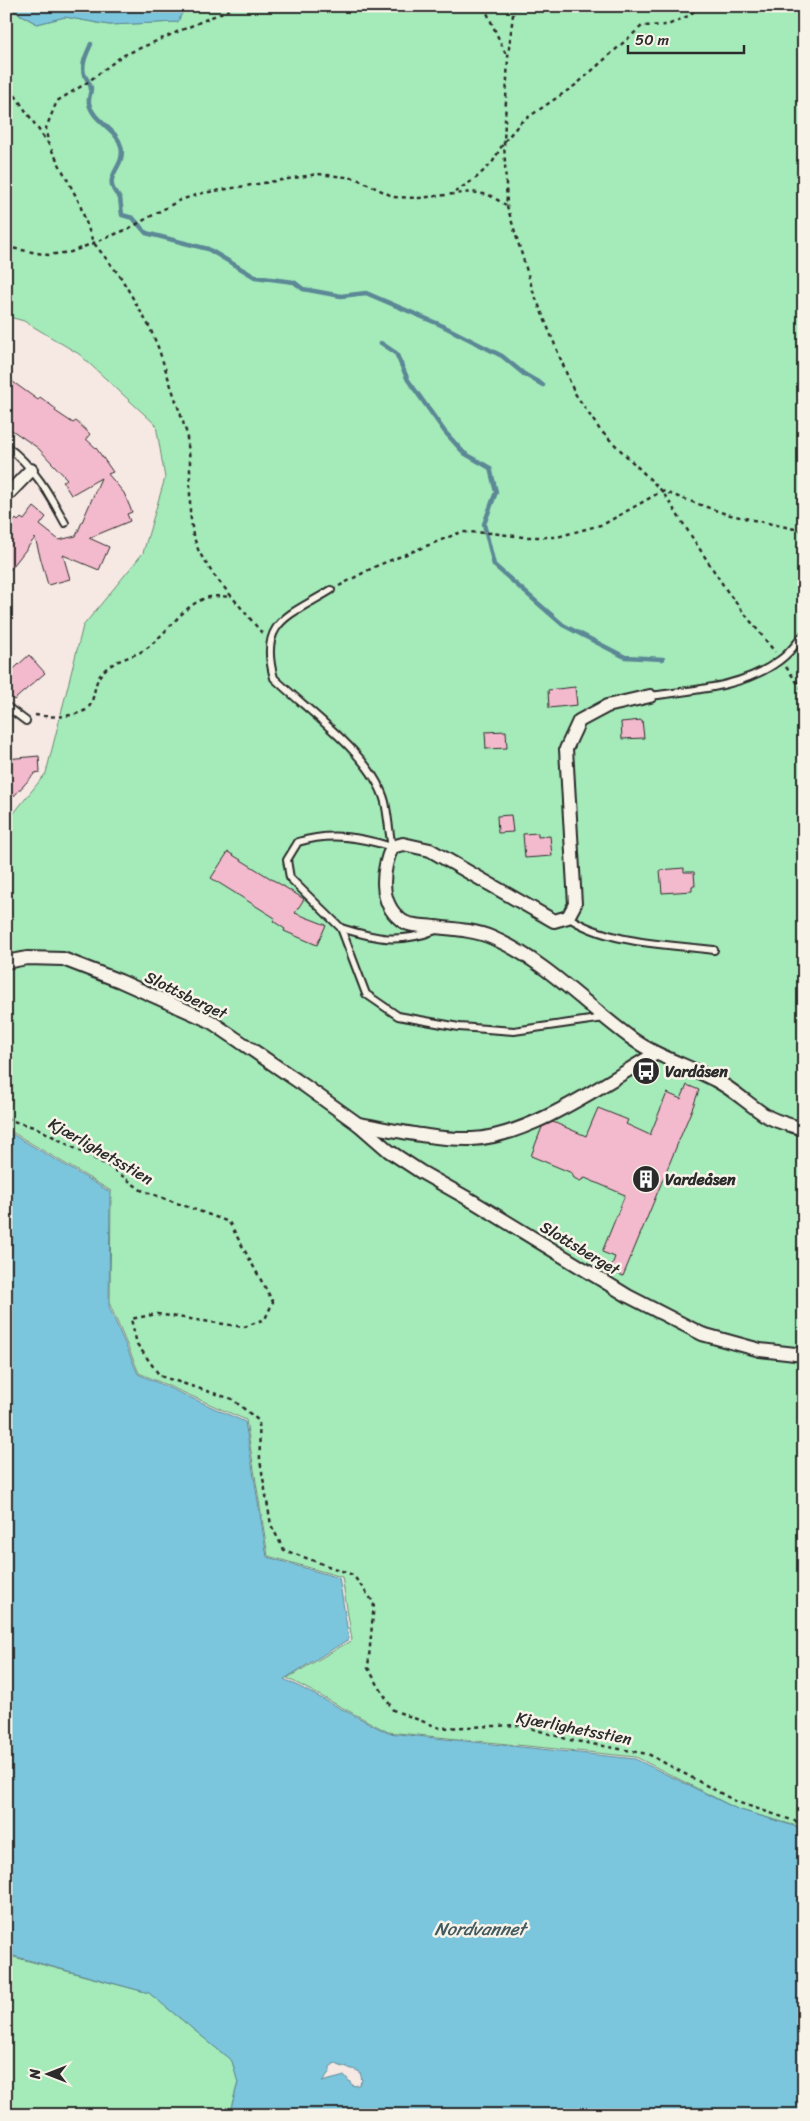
<svg xmlns="http://www.w3.org/2000/svg" width="810" height="2121" font-family="Sriracha,sans-serif">
<style>
.green{fill:#a4ebb9;stroke:#688b72}
.water{fill:#7cc6dd;stroke:#5c8896;fill-rule:evenodd}
.lines{fill:none;stroke-linecap:round;stroke-linejoin:round}
.stream{stroke:#5c8896;stroke-width:4.5}
.building{fill:#f3bacd;stroke:#2b2b2b}
.service-casing{stroke:#2b2b2b;stroke-width:10}
.minor-casing{stroke:#2b2b2b;stroke-width:16}
.path{stroke:#2b2b2b;stroke-width:2.5;stroke-dasharray:4 4;stroke-linecap:butt}
.service{stroke:#f7f3e8;stroke-width:6}
.minor{stroke:#f7f3e8;stroke-width:12}
.labels{text-anchor:middle;dominant-baseline:central;stroke-width:5;stroke-linejoin:round;paint-order:stroke}
.street-label{font-size:16px;fill:#2b2b2b;stroke:#f7f3e8}
.poi-label{font-size:16px;font-weight:bold;fill:#2b2b2b;stroke:#f7f3e8;text-anchor:start}
.water-label{font-size:18px;font-style:italic;fill:#435a60;stroke:#f7f3e8}
</style>
<rect width="100%" height="100%" fill="#f6e8e3"/>
<filter id="ink" filterUnits="userSpaceOnUse"><feTurbulence type="fractalNoise" baseFrequency=".02" numOctaves="2"/><feDisplacementMap in="SourceGraphic" scale="10" xChannelSelector="R" yChannelSelector="G"/><feConvolveMatrix kernelMatrix="1 2 1 2 8 2 1 2 1" color-interpolation-filters="sRGB"/></filter>
<g filter="url(#ink)">
<g class="green">
<polygon points="185,6 804,6 804,1828 737,1809 636,1757 388,1732 287,1678 352,1640 342,1577 268,1556 246,1420 139,1373 110,1305 111,1191 12,1132 6,1132 6,823 46,773 83,626 143,553 165,478 156,425 79,354 24,321 6,316 6,7 37,24 65,17 109,25 177,22"/>
<polygon points="6,1955 149,1993 232,2061 238,2082 229,2115 6,2115"/>
</g>
<g class="water">
<polygon points="6,6 185,6 178,22 109,25 65,17 37,24"/>
<path d="M6,1134H12L110,1192L109,1307L138,1374L245,1422L267,1557L339,1578L349,1639L284,1679L388,1733L635,1759L737,1809L804,1829V2115H229L238,2083L232,2061L149,1993L6,1954ZM335,2063C343,2069 351,2067 360,2072L362,2080L359,2085L353,2086L345,2076L322,2082L330,2071V2067Z"/>
</g>
<g class="lines">
<g class="stream">
<path d="M91,44C87,53 81,64 84,74C86,78 90,83 91,88C91,93 88,98 89,103C92,121 117,129 121,146C127,169 98,176 120,198L122,215L133,218L146,233L208,249L255,277L294,282L303,289L341,296L366,293L441,325L502,356L524,374L543,385"/>
<polyline points="381,343 396,353 408,380 445,432 464,453 490,468 496,492 484,524 494,565 563,625 625,657 663,659"/>
</g>
</g>
<g class="building">
<polygon points="6,377 38,400 40,397 56,409 55,411 73,423 76,421 90,434 86,439 96,448 113,472 108,474 124,493 132,512 127,514 130,521 89,538 109,547 99,570 63,555 70,579 48,585 35,538 6,575 6,531 16,519 18,521 21,518 24,520 34,507 46,517 40,525 59,540 76,536 101,478 71,495 63,482 67,479 38,448 6,426"/>
<polygon points="29,655 45,673 14,700 6,692 6,676"/>
<polygon points="575,687 577,705 549,708 548,690"/>
<polygon points="642,720 644,738 622,739 621,722"/>
<polygon points="506,731 507,748 486,749 485,732"/>
<polygon points="39,756 40,772 35,773 14,796 6,789 6,759"/>
<polygon points="511,815 513,832 498,833 497,816"/>
<polygon points="538,833 538,837 550,836 552,856 525,858 523,834"/>
<polygon points="228,852 304,899 295,913 326,925 317,945 284,931 285,929 273,921 275,918 211,878"/>
<polygon points="684,868 684,872 694,872 695,886 692,886 692,891 662,893 660,870"/>
<polygon points="687,1085 699,1090 694,1104 623,1276 610,1270 615,1257 602,1252 625,1195 585,1178 580,1181 574,1178 572,1173 531,1156 542,1127 553,1122 586,1136 598,1108 628,1120 626,1124 650,1135 667,1093 681,1099"/>
</g>
<g class="lines">
<g class="service-casing">
<g id="service">
<path d="M6,446C33,465 50,495 65,523"/>
<path d="M331,590C289,616 258,621 274,678C308,711 373,756 385,802C388,816 389,832 392,847C360,837 331,832 298,842L287,860L290,878L341,928L366,994L398,1016L459,1027L514,1031L604,1018"/>
<path d="M650,696C693,690 743,688 780,660C789,654 797,643 804,634"/>
<polyline points="6,706 26,721"/>
<path d="M568,917C608,944 667,944 714,950"/>
<path d="M341,928C377,939 399,944 436,930"/>
</g>
</g>
<g class="minor-casing">
<g id="minor">
<polyline points="6,496 31,470"/>
<path d="M650,696L607,706L579,721L566,749L575,904L568,917L554,921L430,850L403,844L392,847C382,870 378,902 401,920C409,927 424,925 434,927C453,929 475,930 493,938C547,962 584,1004 631,1038C657,1057 687,1065 715,1080C733,1089 748,1104 765,1115C775,1122 791,1125 804,1129"/>
<polyline points="6,962 27,958 63,959 120,981 210,1021 305,1086 358,1124 389,1151 421,1172 474,1202 628,1296 702,1334 760,1350 804,1355"/>
<path d="M358,1124C393,1130 438,1140 472,1139C529,1137 605,1083 655,1054"/>
</g>
</g>
<g class="path">
<polyline points="237,6 122,56 85,84 57,101 46,128 48,143 79,202 93,242 120,276 149,326 158,347 186,431 190,460 190,512 193,535 199,552 213,574 262,633"/>
<polyline points="484,6 507,57"/>
<polyline points="514,6 508,57 504,142 507,206 533,291 574,392 600,430 662,491 729,594 775,652"/>
<polyline points="6,82 47,142"/>
<polyline points="455,192 476,178 492,163 504,142 521,122 577,84 642,26 668,25 688,16 701,6"/>
<polyline points="6,247 48,255 71,252 128,229 180,200 203,193 318,174 355,178 394,197 419,198 472,192 489,195 506,205"/>
<polyline points="339,586 374,567 461,532 492,533 524,537 557,537 604,524 662,491 726,514 804,531"/>
<polyline points="786,667 804,692"/>
<path d="M35,715C51,717 68,718 84,711C95,706 93,687 99,677C110,659 132,659 147,648C166,634 180,610 201,600C210,595 221,596 231,597"/>
<polyline points="6,1119 37,1128 112,1168 141,1190 229,1222 273,1302 265,1319 244,1327 157,1314 131,1319 137,1344 160,1376 232,1399 259,1421 260,1460 271,1525 284,1550 353,1575 374,1603 368,1668 393,1710 440,1728 520,1725 570,1740 648,1754 737,1802 804,1824"/>
</g>
<use href="#service" class="service"/>
<use href="#minor" class="minor"/>
</g>
</g>
<defs>
<g id="bus-disc" transform="scale(1.4375)"><circle r="9.5" fill="#2b2b2b" stroke="#f7f3e8"/><path d="M-5-6H5V4H4V6H2V4H-2V6H-4V4H-5ZM-3.5-4V0h7V-4ZM-3.5 1.2v1.5H-2V1.2ZM2 1.2v1.5H3.5V1.2Z" fill="#fff"/></g>
<g id="building-disc" transform="scale(1.4375)"><circle r="9.5" fill="#2b2b2b" stroke="#f7f3e8"/><path d="M-4-6H4V6H1V3H-1V6H-4ZM-2.5-4.3h1.7v1.8h-1.7ZM.8-4.3h1.7v1.8H.8ZM-2.5-1h1.7V.8h-1.7ZM.8-1h1.7V.8H.8Z" fill="#fff"/></g>
</defs>
<g fill-rule="evenodd">
<use href="#bus-disc" x="646" y="1071"/>
<use href="#building-disc" x="646" y="1179"/>
</g>
<g class="labels">
<g class="street-label">
<text transform="translate(186 995) rotate(26)">Slottsberget</text>
<text transform="translate(101 1151) rotate(30)">Kjærlighetsstien</text>
<text transform="translate(580 1248) rotate(31)">Slottsberget</text>
<text transform="translate(574 1728) rotate(11)">Kjærlighetsstien</text>
</g>
<g class="poi-label">
<text x="665" y="1071">Vardåsen</text>
<text x="665" y="1179">Vardeåsen</text>
</g>
<g class="water-label">
<text x="480" y="1929">Nordvannet</text>
</g>
</g>
<rect width="810" height="2121" fill="none" stroke="#f7f3e8" stroke-width="25"/>
<rect x="12" y="12" width="785" height="2096" fill="none" stroke="#2b2b2b" stroke-width="2" filter="url(#ink)"/>
<g transform="translate(48 2074) rotate(270)" stroke="#f7f3e8" stroke-width="4" paint-order="stroke">
<path d="M0-4L9 19L0 12L-9 19Z" fill="#2b2b2b"/>
<text y="-8" font-size="14" font-weight="bold" text-anchor="middle" fill="#2b2b2b">N</text>
</g>
<path d="M628 45v8h116v-8" fill="none" stroke="#2b2b2b" stroke-width="2.5"/>
<text x="635" y="45" font-size="15" fill="#2b2b2b" stroke="#f7f3e8" stroke-width="4" paint-order="stroke">50 m</text>
</svg>
